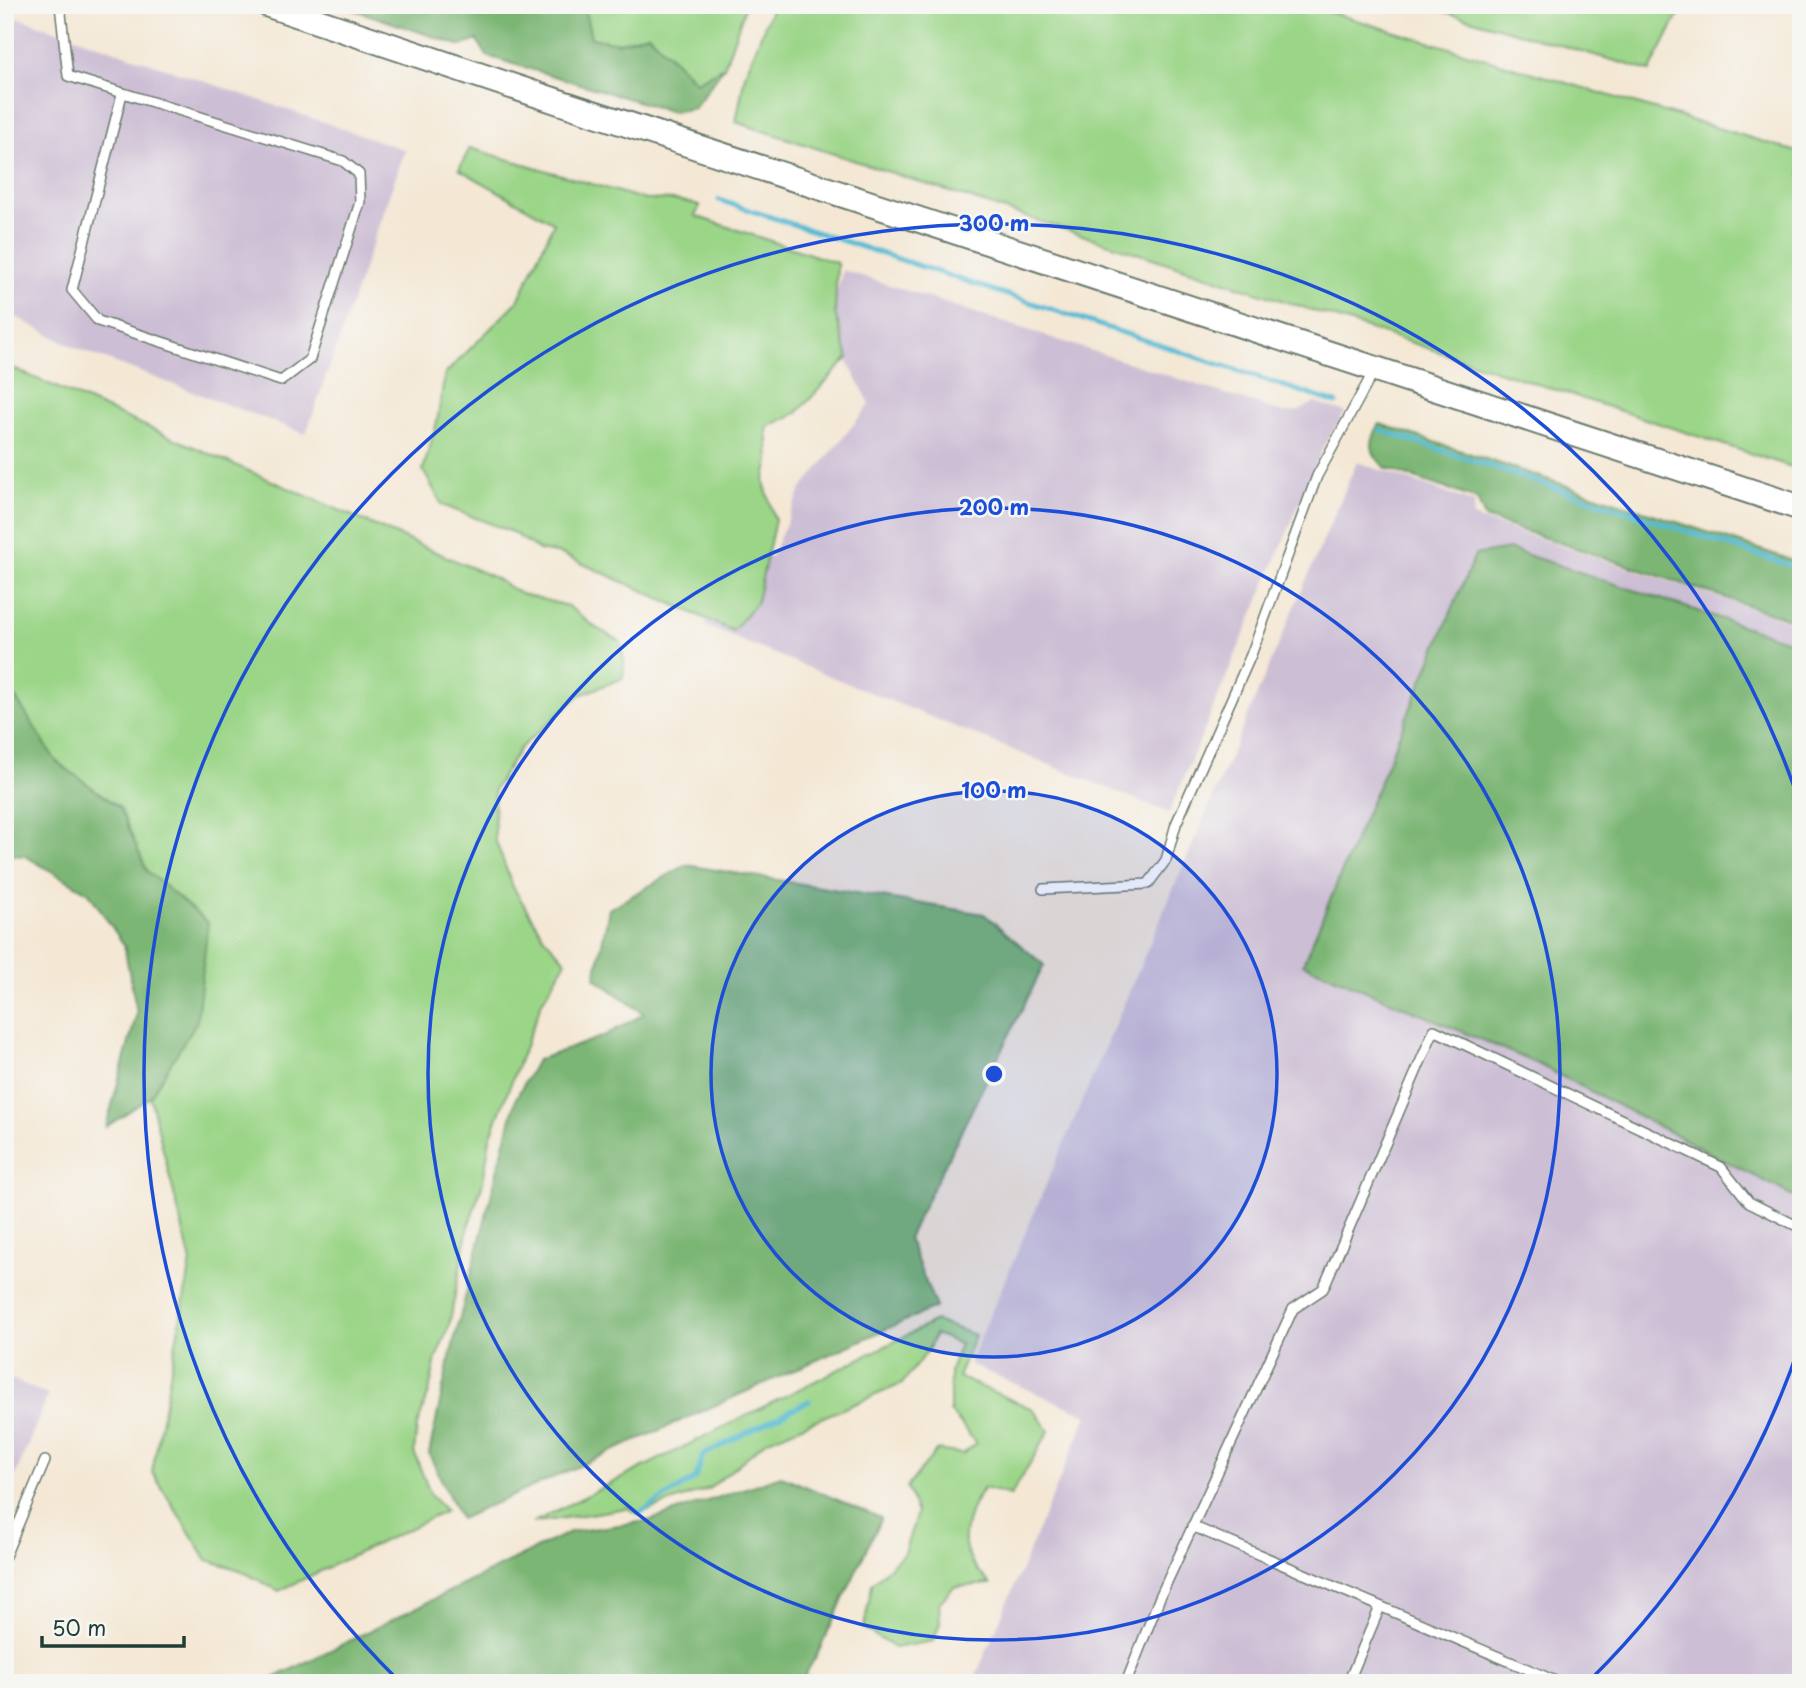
<svg xmlns="http://www.w3.org/2000/svg" width="1806" height="1688" font-family="'Playpen Sans',sans-serif">
<style>
.industrial{fill:#ccbed4}
.green{fill:#9bd588;stroke:#5d895e;stroke-width:2}
.forest{fill:#7cb674;stroke:#4e7a54;stroke-width:2}
.lines{fill:none;stroke-linecap:round;stroke-linejoin:round}
.stream{stroke:#55bad3;stroke-width:5}
.service-casing{stroke:#6a796c;stroke-width:12}
.secondary-casing{stroke:#6a796c;stroke-width:28}
.service{stroke:#fff;stroke-width:9}
.secondary{stroke:#fff;stroke-width:24}
.ring{fill:none;stroke:#1d4ed8;stroke-width:3.5}
.centre{fill:#1d4ed8;stroke:#f6f6f2;stroke-width:3.5}
.ring-label{font-size:21px;text-anchor:middle;font-weight:bold;fill:#1d4ed8;stroke:#f6f6f2;stroke-width:5;stroke-linejoin:round;paint-order:stroke}
</style>
<rect width="100%" height="100%" fill="#f6f6f2"/>
<filter id="ink" filterUnits="userSpaceOnUse"><feTurbulence type="fractalNoise" baseFrequency=".0143" numOctaves="2"/><feDisplacementMap in="SourceGraphic" scale="14" xChannelSelector="R" yChannelSelector="G"/><feConvolveMatrix kernelMatrix="1 2 1 2 8 2 1 2 1" color-interpolation-filters="sRGB"/></filter>
<filter id="wash" filterUnits="userSpaceOnUse"><feTurbulence type="fractalNoise" baseFrequency=".00686" numOctaves="4" result="noise"/><feDisplacementMap in="SourceGraphic" scale="28" xChannelSelector="R" yChannelSelector="G"/><feGaussianBlur stdDeviation="1.57" result="paint"/><feColorMatrix in="noise" values="0 0 0 0 0 0 0 0 0 0 0 0 0 0 0 0 0 1.4 0 .05"/><feComposite in="paint" operator="in"/></filter>
<g filter="url(#wash)">
<rect width="100%" height="100%" fill="#f4e8d5"/>
<g class="industrial">
<polygon points="19,18 405,150 306,434 73,347 5,311 5,31"/>
<polygon points="843,270 1284,413 1299,411 1315,402 1345,412 1324,445 1169,813 705,626 745,551 771,557 801,490 870,404 828,324"/>
<polygon points="1357,462 1475,503 1473,517 1801,625 1801,1683 973,1683 1087,1415 969,1364"/>
<polygon points="5,1376 48,1395 5,1501"/>
</g>
<g class="green">
<polygon points="583,5 746,5 724,67 697,83 648,34 617,43 591,38"/>
<polygon points="773,5 1306,5 1801,153 1801,470 736,122 745,75"/>
<polygon points="1421,5 1687,5 1675,21 1650,71"/>
<path d="M470,148L646,200C665,199 682,199 700,206L695,216L837,263L835,313L848,358L797,413L767,427L769,461L764,482L775,520L757,601L733,631L561,554L539,550L512,532L442,505L423,470L437,422L445,374L518,301L554,223L459,169Z"/>
<polygon points="5,365 493,577 521,594 568,606 596,628 620,641 624,662 623,678 580,695 520,748 494,790 495,839 513,887 544,937 566,961 542,1002 490,1138 483,1182 468,1227 449,1326 436,1358 429,1392 417,1426 414,1452 431,1496 446,1511 279,1591 240,1570 207,1560 152,1472 191,1262 150,1097 172,1013 150,922 5,797"/>
<path d="M935,1321L975,1335L958,1377L1033,1409L1049,1431L1011,1495L984,1488C971,1503 958,1538 969,1557C974,1567 983,1576 990,1584L954,1587L939,1603L940,1623L933,1641L894,1648L864,1628L872,1584L904,1553L917,1513L907,1487L937,1450L963,1454L976,1443L950,1411V1371L960,1344L935,1334L929,1348L902,1384L766,1441L710,1488L638,1514L627,1508L532,1523Z"/>
</g>
<g class="forest">
<polygon points="340,5 584,5 591,38 618,43 648,34 696,82 724,67 694,108 673,112 487,56 477,40 461,46"/>
<path d="M1380,424L1801,563V623L1485,518L1477,499L1386,468C1369,454 1368,442 1380,424Z"/>
<polygon points="1509,549 1801,645 1801,1200 1536,1063 1303,964 1475,555"/>
<polygon points="5,681 56,761 120,808 147,871 208,923 197,1021 150,1097 106,1127 137,1013 124,945 89,893 25,856 5,854"/>
<polygon points="686,865 984,914 1044,965 908,1238 936,1307 460,1519 429,1454 448,1365 516,1098 537,1060 604,1036 644,1014 595,978 609,909"/>
<polygon points="781,1476 881,1518 818,1653 800,1683 264,1683 570,1532 648,1521"/>
</g>
<g class="lines">
<g class="stream">
<polyline points="719,200 1336,403"/>
<polyline points="1380,430 1801,569"/>
<polyline points="638,1514 696,1478 703,1455 809,1401"/>
</g>
</g>
</g>
<g filter="url(#ink)">
<g class="lines">
<g class="service-casing">
<g id="service">
<polyline points="60,5 68,76 343,161 359,174 360,202 310,359 281,381 98,321 72,290 122,94"/>
<polyline points="1043,889 1148,884 1166,860 1176,824 1251,655 1317,476 1375,369"/>
<polyline points="1192,1526 1560,1683"/>
<polyline points="5,1556 45,1461"/>
<polyline points="1126,1683 1160,1597 1293,1309 1323,1289 1434,1030 1721,1167 1749,1202 1801,1228"/>
<polyline points="1348,1683 1380,1607"/>
</g>
</g>
<g class="secondary-casing">
<path id="secondary" d="M269,5C778,177 1290,339 1801,508"/>
</g>
<use href="#service" class="service"/>
<use href="#secondary" class="secondary"/>
</g>
</g>
<circle cx="994" cy="1074" r="283" fill="#1d4ed8" fill-opacity=".12"/>
<g class="ring">
<circle cx="994" cy="1074" r="283"/>
<circle cx="994" cy="1074" r="566"/>
<path d="M1800 1344A850 850 0 0 1 1590 1680M398 1680A850 850 0 1 1 1800 804"/>
</g>
<circle cx="994" cy="1074" r="10" class="centre"/>
<g class="ring-label">
<text x="994" y="231">300 m</text>
<text x="994" y="515">200 m</text>
<text x="994" y="798">100 m</text>
</g>
<rect width="1806" height="1688" fill="none" stroke="#f6f6f2" stroke-width="28"/>
<path d="M42 1636v10h142v-10" fill="none" stroke="#1f3d34" stroke-width="3.5"/>
<text x="52" y="1636" font-size="21" fill="#1f3d34" stroke="#f6f6f2" stroke-width="5" paint-order="stroke">50 m</text>
</svg>
